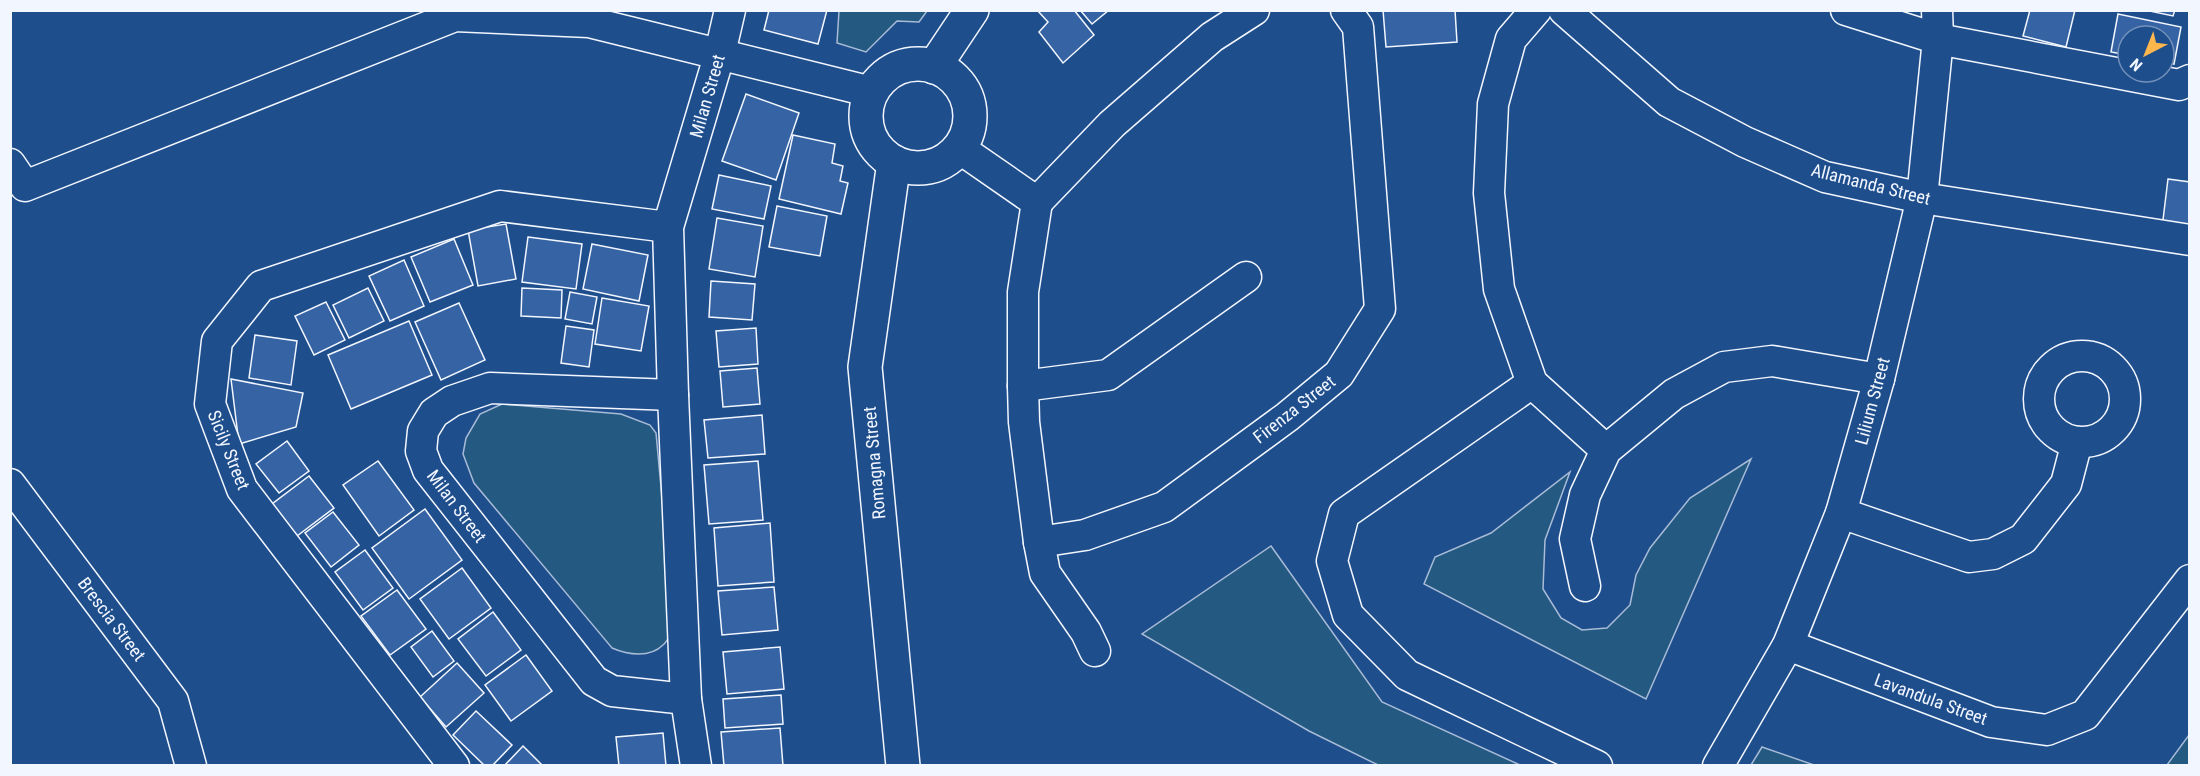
<svg xmlns="http://www.w3.org/2000/svg" width="2200" height="776" font-family="'Roboto Condensed',sans-serif">
<style>
.green{fill:#245a82;stroke:#a8bbd7;stroke-width:1.5}
.building{fill:#3563a3;stroke:#f2f6ff;stroke-width:1.5}
.lines{fill:none;stroke-linecap:round;stroke-linejoin:round}
.street-casing{stroke:#f2f6ff;stroke-width:33}
.secondary-casing{stroke:#f2f6ff;stroke-width:36}
.street{stroke:#1f4e8c;stroke-width:30}
.secondary{stroke:#1f4e8c;stroke-width:33}
.labels{text-anchor:middle;dominant-baseline:central;stroke-width:4.5;stroke-linejoin:round;paint-order:stroke}
.street-label{font-size:18px;fill:#f2f6ff;stroke:#1f4e8c}
</style>
<rect width="100%" height="100%" fill="#1f4e8c"/>
<g class="green">
<polygon points="839,11 839,10 927,11 919,22 897,21 866,52 837,43"/>
<path d="M502,404L621,414L650,425L656,433L674,628C671,633 668,641 663,645C650,658 628,655 612,648L474,483L463,454L466,438L480,414Z"/>
<polygon points="1751,459 1646,699 1424,584 1435,557 1491,533 1570,472 1545,540 1543,589 1561,618 1582,630 1607,628 1630,605 1636,575 1650,548 1690,498"/>
<polygon points="1271,546 1382,702 1520,765 1378,765 1309,731 1142,634"/>
<polygon points="2189,735 2189,765 2167,765"/>
<polygon points="1762,747 1814,765 1751,765"/>
</g>
<g class="building">
<polygon points="769,10 827,10 818,44 764,30"/>
<polygon points="1037,10 1074,10 1094,35 1063,63 1039,32 1048,22"/>
<polygon points="1080,10 1109,10 1092,24"/>
<polygon points="1383,10 1455,10 1457,42 1386,47"/>
<polygon points="2030,10 2075,10 2066,47 2023,36"/>
<polygon points="2145,10 2175,10 2173,16"/>
<polygon points="2118,14 2181,27 2174,64 2164,62 2164,36 2128,36 2128,55 2111,52"/>
<polygon points="746,94 799,113 776,180 722,161"/>
<polygon points="793,135 835,144 832,163 843,166 840,181 848,183 841,214 779,199"/>
<polygon points="719,175 771,186 764,219 712,209"/>
<polygon points="2168,179 2190,182 2190,231 2162,228"/>
<polygon points="777,206 827,216 820,256 769,247"/>
<polygon points="717,218 763,226 755,277 709,269"/>
<polygon points="506,224 516,279 478,286 468,230"/>
<polygon points="528,237 582,244 576,289 522,282"/>
<polygon points="454,239 473,285 430,302 411,257"/>
<polygon points="592,244 648,255 639,301 583,289"/>
<polygon points="404,260 424,306 390,321 369,276"/>
<polygon points="711,281 755,284 752,320 709,317"/>
<polygon points="368,288 384,321 349,338 333,305"/>
<polygon points="522,288 562,290 561,318 521,316"/>
<polygon points="570,292 597,297 592,324 565,319"/>
<polygon points="602,298 649,306 641,351 595,344"/>
<polygon points="326,302 345,340 314,355 295,316"/>
<polygon points="459,303 485,360 441,380 415,322"/>
<polygon points="409,321 432,375 351,409 328,355"/>
<polygon points="566,326 594,330 589,367 561,363"/>
<polygon points="756,328 758,364 719,367 716,331"/>
<polygon points="255,335 297,341 291,385 249,378"/>
<polygon points="757,368 760,404 723,407 720,371"/>
<polygon points="231,379 303,393 296,427 239,444"/>
<polygon points="762,415 765,454 708,458 704,420"/>
<polygon points="287,441 309,471 279,493 256,464"/>
<polygon points="378,461 414,510 379,536 343,485"/>
<polygon points="758,461 763,520 709,524 704,465"/>
<polygon points="309,476 334,508 297,536 272,504"/>
<polygon points="425,509 462,560 409,599 372,548"/>
<polygon points="333,512 359,545 331,567 305,533"/>
<polygon points="770,523 774,582 718,586 714,528"/>
<polygon points="365,550 393,588 363,610 335,572"/>
<polygon points="462,568 491,608 449,639 420,599"/>
<polygon points="774,587 778,630 722,635 718,591"/>
<polygon points="397,590 426,629 390,655 361,616"/>
<polygon points="493,612 521,650 486,676 458,639"/>
<polygon points="432,631 454,661 433,677 411,647"/>
<polygon points="780,647 784,689 727,694 723,652"/>
<polygon points="526,655 552,691 511,721 485,685"/>
<polygon points="457,663 484,693 446,727 420,697"/>
<polygon points="781,695 783,724 725,728 723,699"/>
<polygon points="476,711 512,745 492,766 485,766 453,735"/>
<polygon points="780,728 783,766 724,766 721,732"/>
<polygon points="663,733 666,766 619,766 616,737"/>
<polygon points="523,746 543,766 504,766"/>
</g>
<g class="lines">
<g class="street-casing">
<g id="street">
<polyline points="1536,10 1511,39 1493,104 1489,193 1499,289 1532,383 1606,450"/>
<polyline points="1564,10 1669,102 1745,142 1825,177 1922,198 2190,240"/>
<polyline points="1846,10 1938,39 2179,85 2190,80"/>
<polyline points="959,148 1037,202 1023,292 1023,386 1024,422 1039,542 1045,573 1086,632 1095,651"/>
<polyline points="10,164 25,186 455,16 589,22 872,92"/>
<polyline points="1037,202 1112,124 1212,37 1254,10"/>
<circle cx="2082" cy="399" r="43"/>
<polyline points="1532,383 1344,514 1332,561 1348,615 1407,675 1597,766"/>
<polyline points="1023,386 1108,375 1246,277"/>
<polyline points="673,395 490,388 452,401 434,413 423,431 421,451 428,470 594,681 612,691 686,699"/>
<polyline points="10,484 173,701 191,766"/>
<polyline points="1841,513 1969,557 1993,554 2023,539 2066,484 2077,442"/>
<polyline points="1039,542 1085,535 1164,507 1287,417 1339,374 1380,309 1358,27 1346,10"/>
<polyline points="1585,586 1575,539 1585,495 1606,450 1674,394 1724,367 1772,361 1879,379"/>
<polyline points="1788,645 1991,722 2047,730 2085,715 2190,580"/>
<polyline points="454,766 242,489 210,404 217,341 261,286 500,206 668,227"/>
<polyline points="696,766 686,699 673,395 668,227 720,53 730,10"/>
<polyline points="1718,766 1788,645 1841,513 1879,379 1922,198 1938,39 1937,10"/>
</g>
</g>
<g class="secondary-casing">
<g id="secondary">
<circle cx="918" cy="116" r="52"/>
<polyline points="934,67 972,10"/>
<polyline points="894,162 865,367 903,766"/>
</g>
</g>
<use href="#street" class="street"/>
<use href="#secondary" class="secondary"/>
</g>
<g class="labels">
<g class="street-label">
<text transform="translate(707 96) rotate(-74)">Milan Street</text>
<text transform="translate(1871 184) rotate(14)">Allamanda Street</text>
<text transform="translate(1872 401) rotate(-75)">Lilium Street</text>
<text transform="translate(1294 409) rotate(-38)">Firenza Street</text>
<text transform="translate(229 450) rotate(68)">Sicily Street</text>
<text transform="translate(874 463) rotate(-95)">Romagna Street</text>
<text transform="translate(457 506) rotate(53)">Milan Street</text>
<text transform="translate(112 619) rotate(53)">Brescia Street</text>
<text transform="translate(1931 699) rotate(20)">Lavandula Street</text>
</g>
</g>
<rect width="2200" height="776" fill="none" stroke="#f2f6ff" stroke-width="24"/>
<g transform="translate(2146 54) rotate(222)"><circle r="28" fill="#1f4e8c" stroke="#7391ba" stroke-width="1.5"/>
<path d="M0-4.5L10 22L0 15L-10 22Z" fill="#ffb74d"/>
<text y="-9" font-size="16" font-weight="bold" text-anchor="middle" fill="#f2f6ff">N</text>
</g>
</svg>
